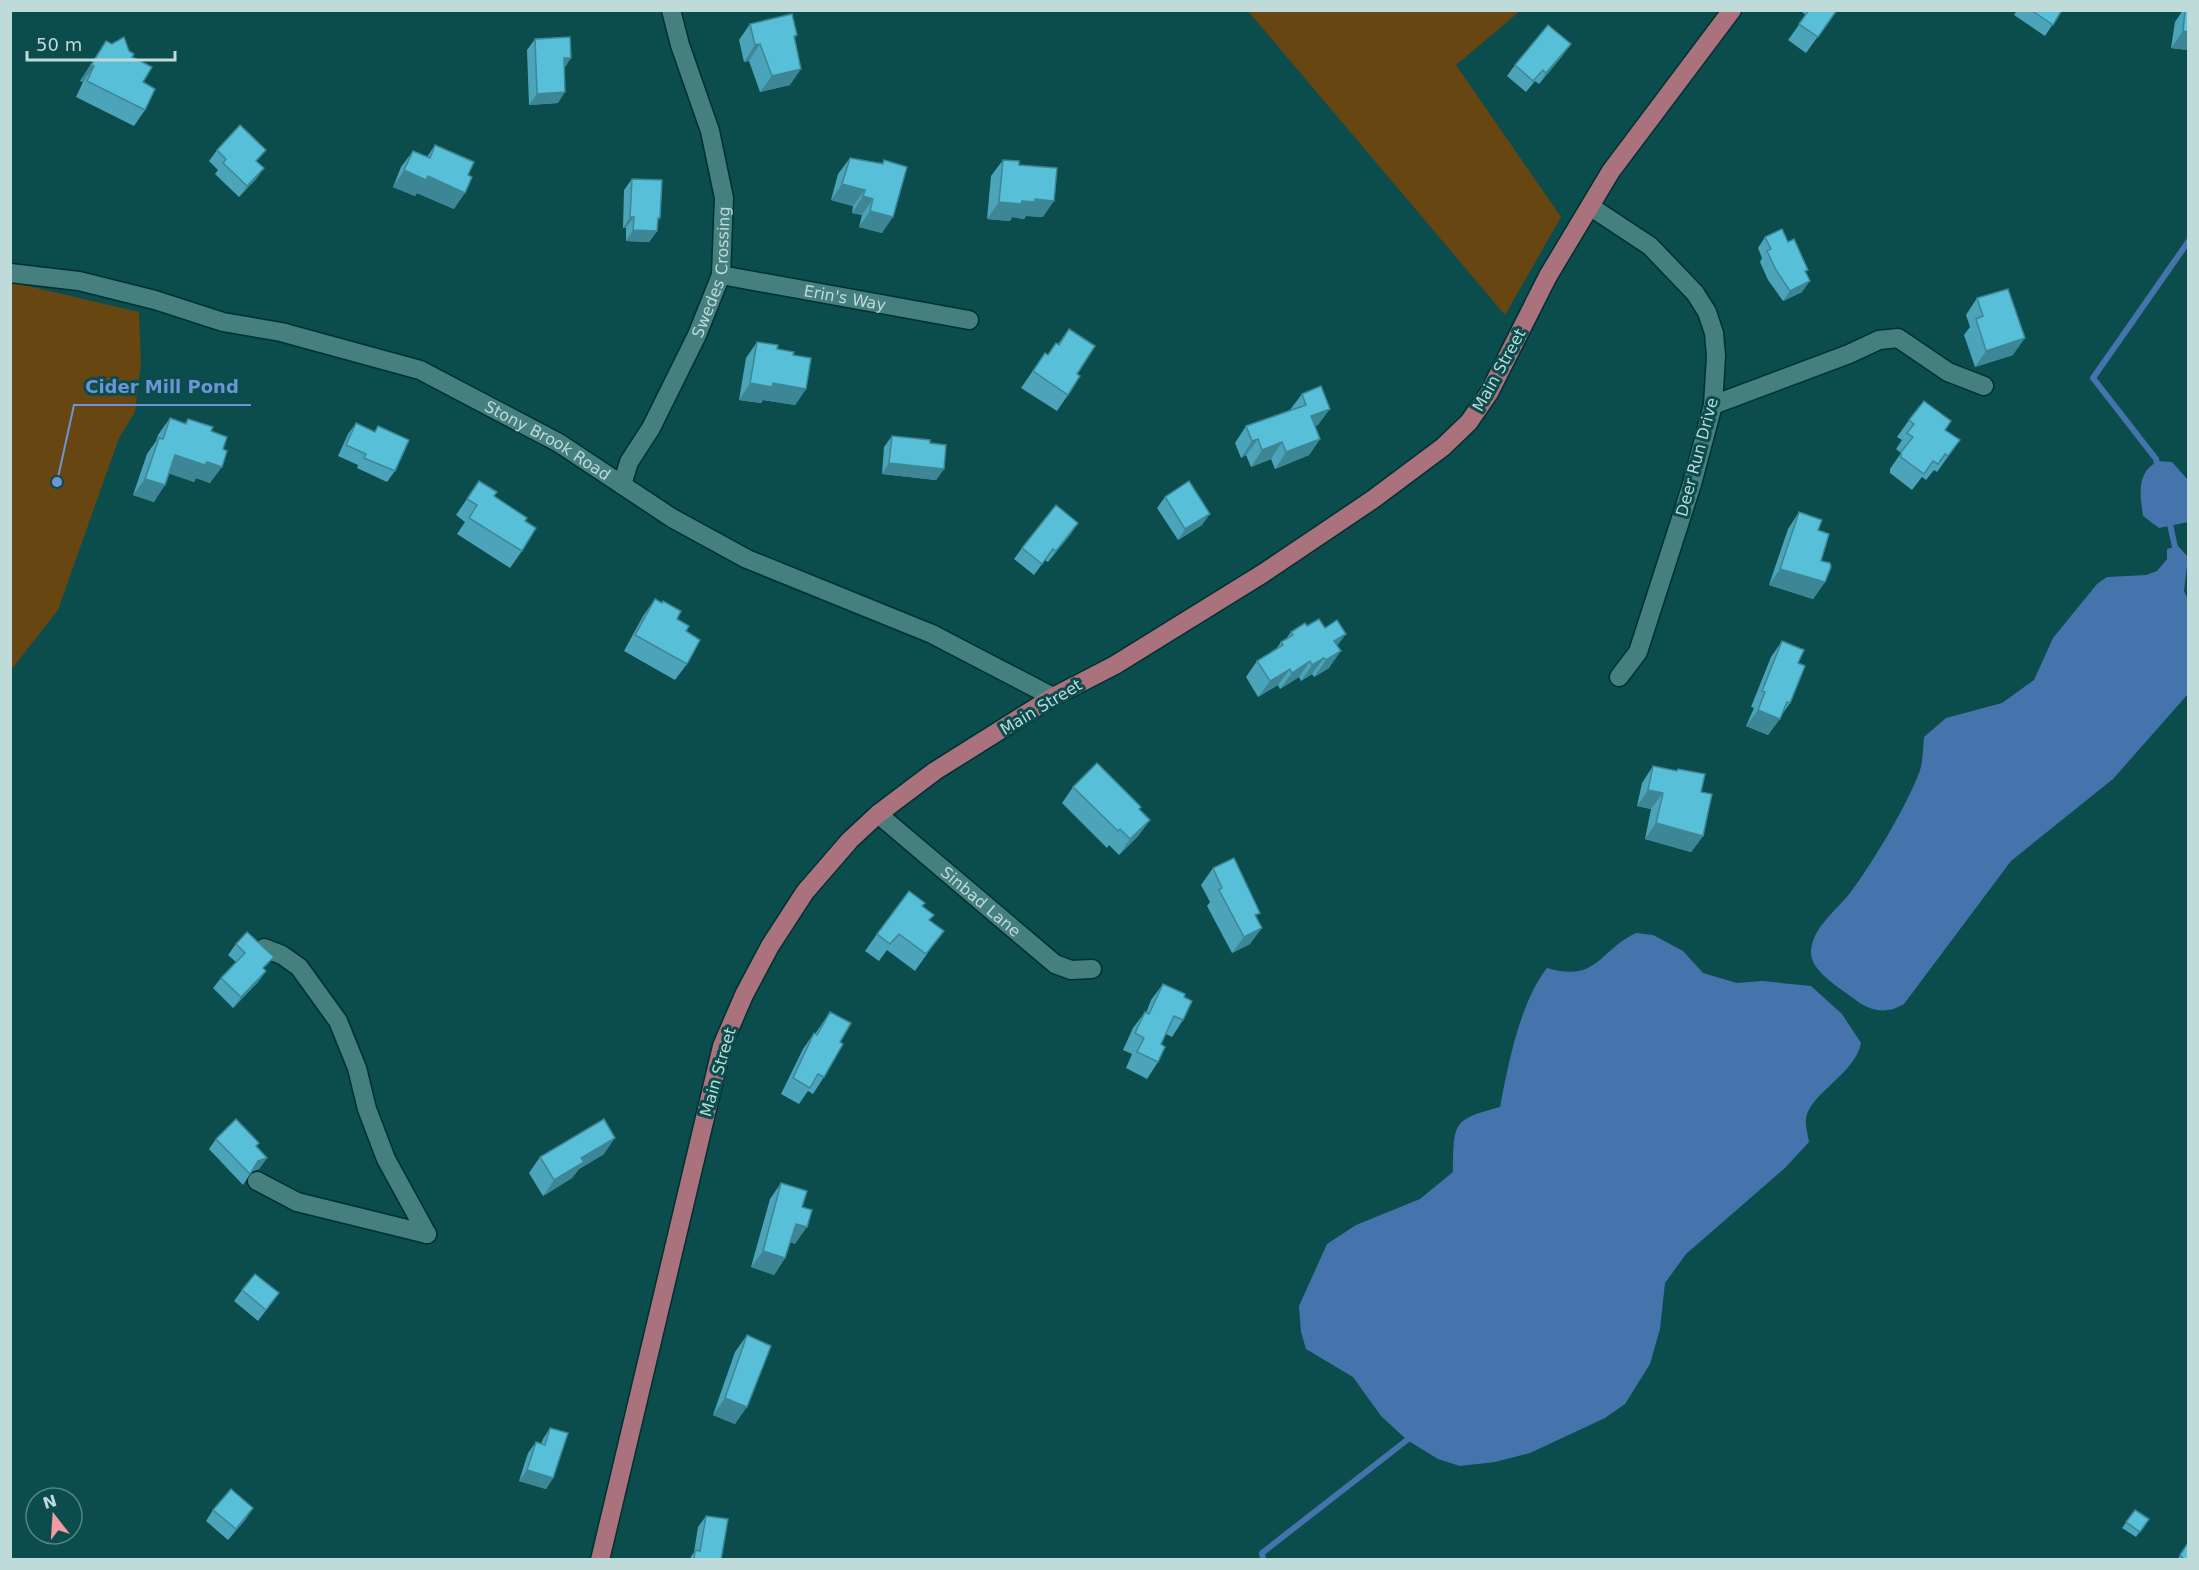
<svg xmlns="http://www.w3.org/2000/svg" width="2199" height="1570" font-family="'DejaVu Sans',sans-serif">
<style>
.green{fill:#674611}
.water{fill:#4573ab}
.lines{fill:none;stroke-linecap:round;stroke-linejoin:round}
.stream{stroke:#4573ab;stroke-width:6}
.minor-casing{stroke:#003030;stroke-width:21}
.major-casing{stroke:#003030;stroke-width:21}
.minor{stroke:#457f7e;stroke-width:18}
.major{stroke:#aa727c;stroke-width:18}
.wall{fill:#4ba4b9}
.shaded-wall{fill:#3d8696}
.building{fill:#57bfd7;stroke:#3d8696;stroke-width:1.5}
.labels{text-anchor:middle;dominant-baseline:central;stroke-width:6;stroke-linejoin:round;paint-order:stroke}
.street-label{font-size:16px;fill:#bedad9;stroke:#0b4c4c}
.leader{fill:none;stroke:#6e94d8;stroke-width:2}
.callout-dot{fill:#6e94d8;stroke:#0b4c4c;stroke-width:2}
.callout-label{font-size:18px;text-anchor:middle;font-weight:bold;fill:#6e94d8;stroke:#0b4c4c;stroke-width:6;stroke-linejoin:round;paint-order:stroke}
</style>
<rect width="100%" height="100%" fill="#0b4c4c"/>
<g class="green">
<polygon points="1248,11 1520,11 1456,65 1561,217 1505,315"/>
<polygon points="11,282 139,312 141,363 135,412 119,438 58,610 11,670"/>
</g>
<g class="water">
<path d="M2158,461L2172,462L2188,480V522L2159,528L2143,516C2140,494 2136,473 2158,461Z"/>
<path d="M2178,546L2188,557L2184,591L2188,600V694L2113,779L2011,861L1904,1004C1888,1014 1872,1012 1857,1001C1843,990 1811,972 1811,953C1811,927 1839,909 1853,889C1873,862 1907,805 1919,773C1923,763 1923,748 1924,737L1946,718L2002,703L2034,680L2053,638L2097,584L2107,577L2146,575L2157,571L2167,559V549Z"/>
<path d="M1636,933L1653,935L1683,951L1703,973L1737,983L1762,981L1811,986L1842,1014L1861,1043C1856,1073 1809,1094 1806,1119C1805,1126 1808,1135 1809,1142L1785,1168L1686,1254L1665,1283L1660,1329L1650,1364L1625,1404L1605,1418L1530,1453L1495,1462L1460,1466L1438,1459L1407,1440L1381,1416L1353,1377L1306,1349L1301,1332L1299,1306L1327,1244L1356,1225L1420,1199L1453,1172C1454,1122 1452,1120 1500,1107C1508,1065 1520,1002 1547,968C1598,983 1599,950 1636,933Z"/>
</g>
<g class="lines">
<g class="stream">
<polyline points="2158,469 2156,459 2093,378 2188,242"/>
<polyline points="2169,520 2175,547"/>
<polyline points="1263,1560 1262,1553 1407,1440"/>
</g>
<g class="minor-casing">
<g id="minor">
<polyline points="1591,207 1650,246 1695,293 1707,312 1714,333 1716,356 1713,405 1692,484 1638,652 1619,677"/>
<path id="s1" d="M10,273L79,281L155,300L223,322L281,332L420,370L559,443L672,518L747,559L932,634L1053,697"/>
<path id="s2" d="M721,275L969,320"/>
<polyline points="1713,405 1849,354 1879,340 1898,338 1948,372 1984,386"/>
<path id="s3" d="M622,485L629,462L651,428L697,335L721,275L724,198L710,131L680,45L671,10"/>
<path id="s4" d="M878,814L1055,964L1071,970L1092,969"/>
<polyline points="264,948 282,955 299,967 338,1021 357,1068 367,1109 386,1159 427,1234"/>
<polyline points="257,1181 297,1202 427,1234"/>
</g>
</g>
<g class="major-casing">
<polyline id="major" points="600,1560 722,1046 744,995 770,946 805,892 850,840 878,814 935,771 1053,697 1115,665 1262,574 1372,500 1443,447 1469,422 1489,393 1548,276 1611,171 1732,10"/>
</g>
<use href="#minor" class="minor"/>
<use href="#major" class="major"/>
</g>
<g class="wall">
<polygon points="1803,10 1837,10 1806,53 1788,40 1806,15 1802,12"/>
<polygon points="2017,10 2062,10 2045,36 2014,15"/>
<polygon points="2183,10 2188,10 2188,50 2171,48 2175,22"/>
<polygon points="750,24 797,35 794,39 790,85 760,92 749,61 744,62 739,40"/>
<polygon points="535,39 565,68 558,103 529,105 527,50"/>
<polygon points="106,41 129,51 143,82 145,110 134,126 76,97 83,82 80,81"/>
<polygon points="1563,55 1539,84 1535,81 1526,92 1507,76 1515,65"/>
<polygon points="435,145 454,209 417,193 415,196 393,187 401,167 413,151 427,157"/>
<polygon points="217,150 264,168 256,179 239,197 215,174 218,170 209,161"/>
<polygon points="850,158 882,163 884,160 882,233 859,227 862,215 852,213 853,206 831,200 838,174"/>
<polygon points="1003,160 1019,165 1043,217 1026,216 1024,219 1012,217 1010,221 987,219 991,176"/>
<polygon points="632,179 657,223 657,231 649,242 626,241 626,228 623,228 624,190"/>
<polygon points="1765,237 1788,242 1806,273 1802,292 1783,301 1768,280 1760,262 1762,258 1758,248"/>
<polygon points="1977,298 2013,355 1975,367 1964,335 1970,327 1966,315"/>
<polygon points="1069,329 1077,374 1068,395 1057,411 1021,388 1045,353 1048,355 1058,344"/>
<polygon points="757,342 777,349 806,389 795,405 763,400 761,403 739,400 746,358"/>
<polygon points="1302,394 1318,425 1315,426 1320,439 1309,455 1275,469 1271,459 1251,467 1246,455 1241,458 1235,443 1246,426 1290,410"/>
<polygon points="170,418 185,423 188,419 211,431 210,483 196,478 194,482 169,473 154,502 133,495 147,454 156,441 158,435"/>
<polygon points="1909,420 1945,430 1960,440 1937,472 1934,470 1926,480 1922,477 1912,490 1890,473 1890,469 1901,453 1896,449 1902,440 1897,437"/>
<polygon points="356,423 374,432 378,426 395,471 387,482 357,468 358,465 338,456 348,434"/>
<polygon points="892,436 930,443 944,469 936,480 882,474 884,447"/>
<polygon points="479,481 494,496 522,551 510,568 457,534 465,522 456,515"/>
<polygon points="1165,497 1202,525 1178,540 1157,508"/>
<polygon points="1799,512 1818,530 1821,561 1825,582 1813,599 1769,585 1788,529"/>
<polygon points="1078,523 1048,562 1045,560 1034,575 1014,559 1022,548"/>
<polygon points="655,599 677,619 686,631 687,664 675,680 624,651 643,616"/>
<polygon points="1307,626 1337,646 1329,668 1314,677 1312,674 1301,681 1299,677 1280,689 1278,685 1258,697 1246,677 1257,661 1276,649 1281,642 1286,639 1291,632"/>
<polygon points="1782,641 1798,663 1790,703 1768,735 1746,726 1754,708 1751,707 1771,657"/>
<polygon points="1653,766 1676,771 1678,769 1701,792 1703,836 1691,852 1645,839 1651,809 1637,806 1642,783"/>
<polygon points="1073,787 1139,809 1150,820 1138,836 1119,855 1109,845 1107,848 1062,803"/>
<polygon points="1213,868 1257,917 1250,944 1232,953 1207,906 1210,902 1201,885"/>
<polygon points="922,906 930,920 932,947 915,971 887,950 879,961 865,951 877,934"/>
<polygon points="236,944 266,971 258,982 233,1008 213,988 221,978 236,962 228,955"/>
<polygon points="1163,984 1184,997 1183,1020 1172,1037 1166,1034 1161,1044 1158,1062 1147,1079 1126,1068 1132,1054 1123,1050 1133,1028 1145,1012 1146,1013 1151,1000"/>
<polygon points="830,1012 840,1042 824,1077 813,1094 808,1091 799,1104 781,1094 803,1049 814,1033 815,1034"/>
<polygon points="216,1139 256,1147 267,1158 259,1169 252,1171 243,1185 209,1149"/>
<polygon points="604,1154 579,1169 572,1178 543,1196 529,1173 540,1157"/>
<polygon points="781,1183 802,1207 795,1244 790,1242 785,1258 774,1275 751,1267 770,1199"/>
<polygon points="242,1290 279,1293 258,1321 234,1301"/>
<polygon points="747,1335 735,1424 713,1415 735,1352"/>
<polygon points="550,1428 553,1478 546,1489 519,1481 528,1453 536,1442 541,1444 543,1439"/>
<polygon points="213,1510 246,1519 228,1540 206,1521"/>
<polygon points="2135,1510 2149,1519 2136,1537 2122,1528"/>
<polygon points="706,1516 721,1560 689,1560 694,1552 698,1527"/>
<polygon points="2188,1543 2188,1560 2177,1560"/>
</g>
<g class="shaded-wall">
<polygon points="2183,31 2188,32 2188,50 2171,48"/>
<polygon points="760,44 749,61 744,62 755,45"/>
<polygon points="1571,44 1563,55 1539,84 1546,73"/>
<polygon points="564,58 571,58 564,69"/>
<polygon points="91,65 94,66 83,82 80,81"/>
<polygon points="801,69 790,85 760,92 772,76"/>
<polygon points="565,92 558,103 529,105 537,94"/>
<polygon points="264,168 256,179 239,197 247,186"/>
<polygon points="404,170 428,176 465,193 454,209 417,193 415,196 393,187"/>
<polygon points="842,184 865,190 853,206 831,200"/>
<polygon points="863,196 873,199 862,215 852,213"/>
<polygon points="1035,199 1054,201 1043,217 1026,216 1024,219 1012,217 1010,221 987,219 999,202"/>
<polygon points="870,211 893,217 882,233 859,227"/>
<polygon points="630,217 634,217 626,228 623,228"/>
<polygon points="633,230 657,231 649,242 626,241"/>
<polygon points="1810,281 1802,292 1783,301 1790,291"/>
<polygon points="2025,338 2013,355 1975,367 1986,351"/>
<polygon points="750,383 773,383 806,389 795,405 763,400 761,403 739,400"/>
<polygon points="1330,409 1318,425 1300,432 1311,416"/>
<polygon points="1258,439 1246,455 1241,458 1252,441"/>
<polygon points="1320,439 1309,455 1275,469 1286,452"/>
<polygon points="1282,442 1271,459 1251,467 1262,450"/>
<polygon points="175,455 207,462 222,467 210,483 196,478 194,482 164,472"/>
<polygon points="889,463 944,469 936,480 882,474"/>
<polygon points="145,479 165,485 154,502 133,495"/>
<polygon points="1210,514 1202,525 1178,540 1185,529"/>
<polygon points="1078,523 1071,534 1048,562 1056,551"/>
<polygon points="1780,569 1825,582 1813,599 1769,585"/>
<polygon points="1346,634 1334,650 1334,641"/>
<polygon points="1341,651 1329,668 1314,677 1326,660"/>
<polygon points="1324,658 1312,674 1301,681 1312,665"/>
<polygon points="1310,661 1299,677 1280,689 1292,673"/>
<polygon points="1290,669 1278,685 1258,697 1270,681"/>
<polygon points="1758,710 1780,719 1768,735 1746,726"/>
<polygon points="1648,790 1663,793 1651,809 1637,806"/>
<polygon points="1150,820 1138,836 1119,855 1130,839"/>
<polygon points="1656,823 1703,836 1691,852 1645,839"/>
<polygon points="1262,928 1250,944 1232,953 1244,937"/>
<polygon points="266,971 258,982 233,1008 241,997"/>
<polygon points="615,1138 604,1154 579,1169 572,1178 543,1196 554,1180 581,1158"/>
<polygon points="267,1158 259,1169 251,1172 258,1161"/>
<polygon points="796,1224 807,1227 795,1244 785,1240"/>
<polygon points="763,1251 785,1258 774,1275 751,1267"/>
<polygon points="725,1398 747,1407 735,1424 713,1415"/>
<polygon points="527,1470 553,1478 546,1489 519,1481"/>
<polygon points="253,1508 246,1519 228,1540 236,1529"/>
</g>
<g class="building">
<polygon points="1809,10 1837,10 1818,37 1799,24"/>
<polygon points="2031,10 2062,10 2053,25"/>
<polygon points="2185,10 2188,10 2188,32 2183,31"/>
<polygon points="792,14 797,35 794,36 801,69 772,76 760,44 755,45 750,24"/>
<polygon points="1548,25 1571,44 1546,73 1543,70 1533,81 1515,65"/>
<polygon points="124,37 129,51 134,54 132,57 152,67 143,82 155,89 145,110 87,81 94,66 91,65 106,41 112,44"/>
<polygon points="570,37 571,58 564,58 565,92 537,94 535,39"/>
<polygon points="240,125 266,150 256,161 264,168 247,186 223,163 226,159 217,150"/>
<polygon points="435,145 474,162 468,175 472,177 465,193 428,176 426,180 404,170 413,151 430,158"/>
<polygon points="850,158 883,164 884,160 907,167 893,217 870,211 873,199 863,196 865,190 842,184"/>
<polygon points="1003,160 1019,161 1019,165 1057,168 1054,201 1035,199 1035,202 1022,201 1021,204 999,202"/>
<polygon points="632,179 662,180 660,218 658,218 657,231 633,230 634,217 630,217"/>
<polygon points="1782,229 1788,242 1794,239 1808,270 1805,271 1810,281 1790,291 1776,270 1767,251 1771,249 1765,237"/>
<polygon points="2008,289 2025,338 1986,351 1976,319 1983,316 1977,298"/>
<polygon points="1069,329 1095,346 1077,374 1080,376 1068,395 1033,371 1045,353 1048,355 1056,343 1059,345"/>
<polygon points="757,342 778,345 777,349 794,352 793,355 811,358 806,389 773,383 772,387 750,383"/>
<polygon points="1321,386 1330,409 1311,416 1320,439 1286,452 1282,442 1262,450 1258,439 1252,441 1246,426 1306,405 1302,394"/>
<polygon points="1924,401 1951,421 1945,430 1960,440 1948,456 1945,454 1938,464 1933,461 1924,474 1901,457 1901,452 1913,437 1907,433 1914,424 1909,420"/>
<polygon points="170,418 186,424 188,419 213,427 211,431 227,437 223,449 227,451 222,467 207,462 205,465 175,455 165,485 145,479 159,438 163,439"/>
<polygon points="356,423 375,432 378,426 409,440 395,471 364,458 366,454 346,445"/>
<polygon points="892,436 930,440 930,443 946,445 944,469 889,463"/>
<polygon points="479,481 497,492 494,496 527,518 525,521 536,528 522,551 469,518 477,505 467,499"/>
<polygon points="1189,481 1210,514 1185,529 1165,497"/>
<polygon points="1056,505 1078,523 1056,551 1053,549 1042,564 1022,548"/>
<polygon points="1799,512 1822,520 1818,530 1829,534 1821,561 1830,563 1831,567 1825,582 1780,569"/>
<polygon points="655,599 662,603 663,601 681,611 677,619 689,626 686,631 700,640 687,664 635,635"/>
<polygon points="1319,619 1325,628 1337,620 1346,634 1334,641 1341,651 1326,660 1324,658 1312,665 1310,661 1292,673 1290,669 1270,681 1257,661 1283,645 1281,642 1293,635 1291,632 1305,623 1307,626"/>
<polygon points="1782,641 1804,650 1798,663 1805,666 1790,703 1787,702 1780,719 1758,710 1765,692 1762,691"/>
<polygon points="1097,763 1141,807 1139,809 1150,820 1130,839 1120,829 1118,831 1073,787"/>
<polygon points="1653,766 1677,771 1678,769 1705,774 1701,792 1712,794 1703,836 1656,823 1663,793 1648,790"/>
<polygon points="1234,858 1260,913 1255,915 1262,928 1244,937 1219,890 1222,888 1213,868"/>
<polygon points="909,891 925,903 922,906 934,915 929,920 944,931 926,954 899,934 890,944 877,934"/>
<polygon points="247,932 274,957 263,968 266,971 241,997 221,978 245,953 236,944"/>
<polygon points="1163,984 1185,994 1184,997 1192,1001 1183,1020 1174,1016 1161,1044 1165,1047 1158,1062 1137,1052 1144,1038 1135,1033 1145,1012 1149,1014"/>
<polygon points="830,1012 851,1023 840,1042 843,1044 824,1077 818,1074 810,1088 793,1078 814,1033 817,1035"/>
<polygon points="236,1119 259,1143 256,1146 267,1158 258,1161 250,1174 216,1139"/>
<polygon points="604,1119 615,1138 581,1158 584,1162 554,1180 540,1157"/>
<polygon points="781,1183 807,1191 802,1207 812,1210 807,1227 796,1224 785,1258 763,1251"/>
<polygon points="255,1274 279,1293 266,1310 242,1290"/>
<polygon points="747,1335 771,1346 747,1407 725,1398"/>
<polygon points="550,1428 568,1433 553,1478 527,1470 536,1442 545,1445"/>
<polygon points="231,1489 253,1508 236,1529 213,1510"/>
<polygon points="2135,1510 2149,1519 2140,1532 2126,1522"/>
<polygon points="706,1516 728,1519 721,1560 694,1560 695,1550 700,1551"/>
<polygon points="2188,1543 2188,1560 2185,1560 2180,1555"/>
</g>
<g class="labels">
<g class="street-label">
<text stroke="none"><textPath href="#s3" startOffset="234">Swedes Crossing</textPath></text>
<text stroke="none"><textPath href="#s2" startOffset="126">Erin's Way</textPath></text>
<text transform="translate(1499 370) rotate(-61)">Main Street</text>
<text stroke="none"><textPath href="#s1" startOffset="568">Stony Brook Road</textPath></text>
<text transform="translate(1697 457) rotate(-75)">Deer Run Drive</text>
<text transform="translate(1041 707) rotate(-31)">Main Street</text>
<text stroke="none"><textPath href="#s4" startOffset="135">Sinbad Lane</textPath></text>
<text transform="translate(718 1072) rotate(-74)">Main Street</text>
</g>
</g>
<path class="leader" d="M57 482L74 405H251"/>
<circle class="callout-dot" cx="57" cy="482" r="6"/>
<g class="callout-label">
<text x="162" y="393">Cider Mill Pond</text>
</g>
<rect width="2199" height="1570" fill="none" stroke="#bedad9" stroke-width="24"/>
<g transform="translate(54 1516) rotate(343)"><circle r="28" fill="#0b4c4c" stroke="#538584" stroke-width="1.5"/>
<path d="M0-4.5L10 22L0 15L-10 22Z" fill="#f49aa2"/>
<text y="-9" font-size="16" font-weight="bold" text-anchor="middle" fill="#bedad9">N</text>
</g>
<path d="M27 51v9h148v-9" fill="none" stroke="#bedad9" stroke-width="3"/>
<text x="36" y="51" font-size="18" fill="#bedad9" stroke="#0b4c4c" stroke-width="4.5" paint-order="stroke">50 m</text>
</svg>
